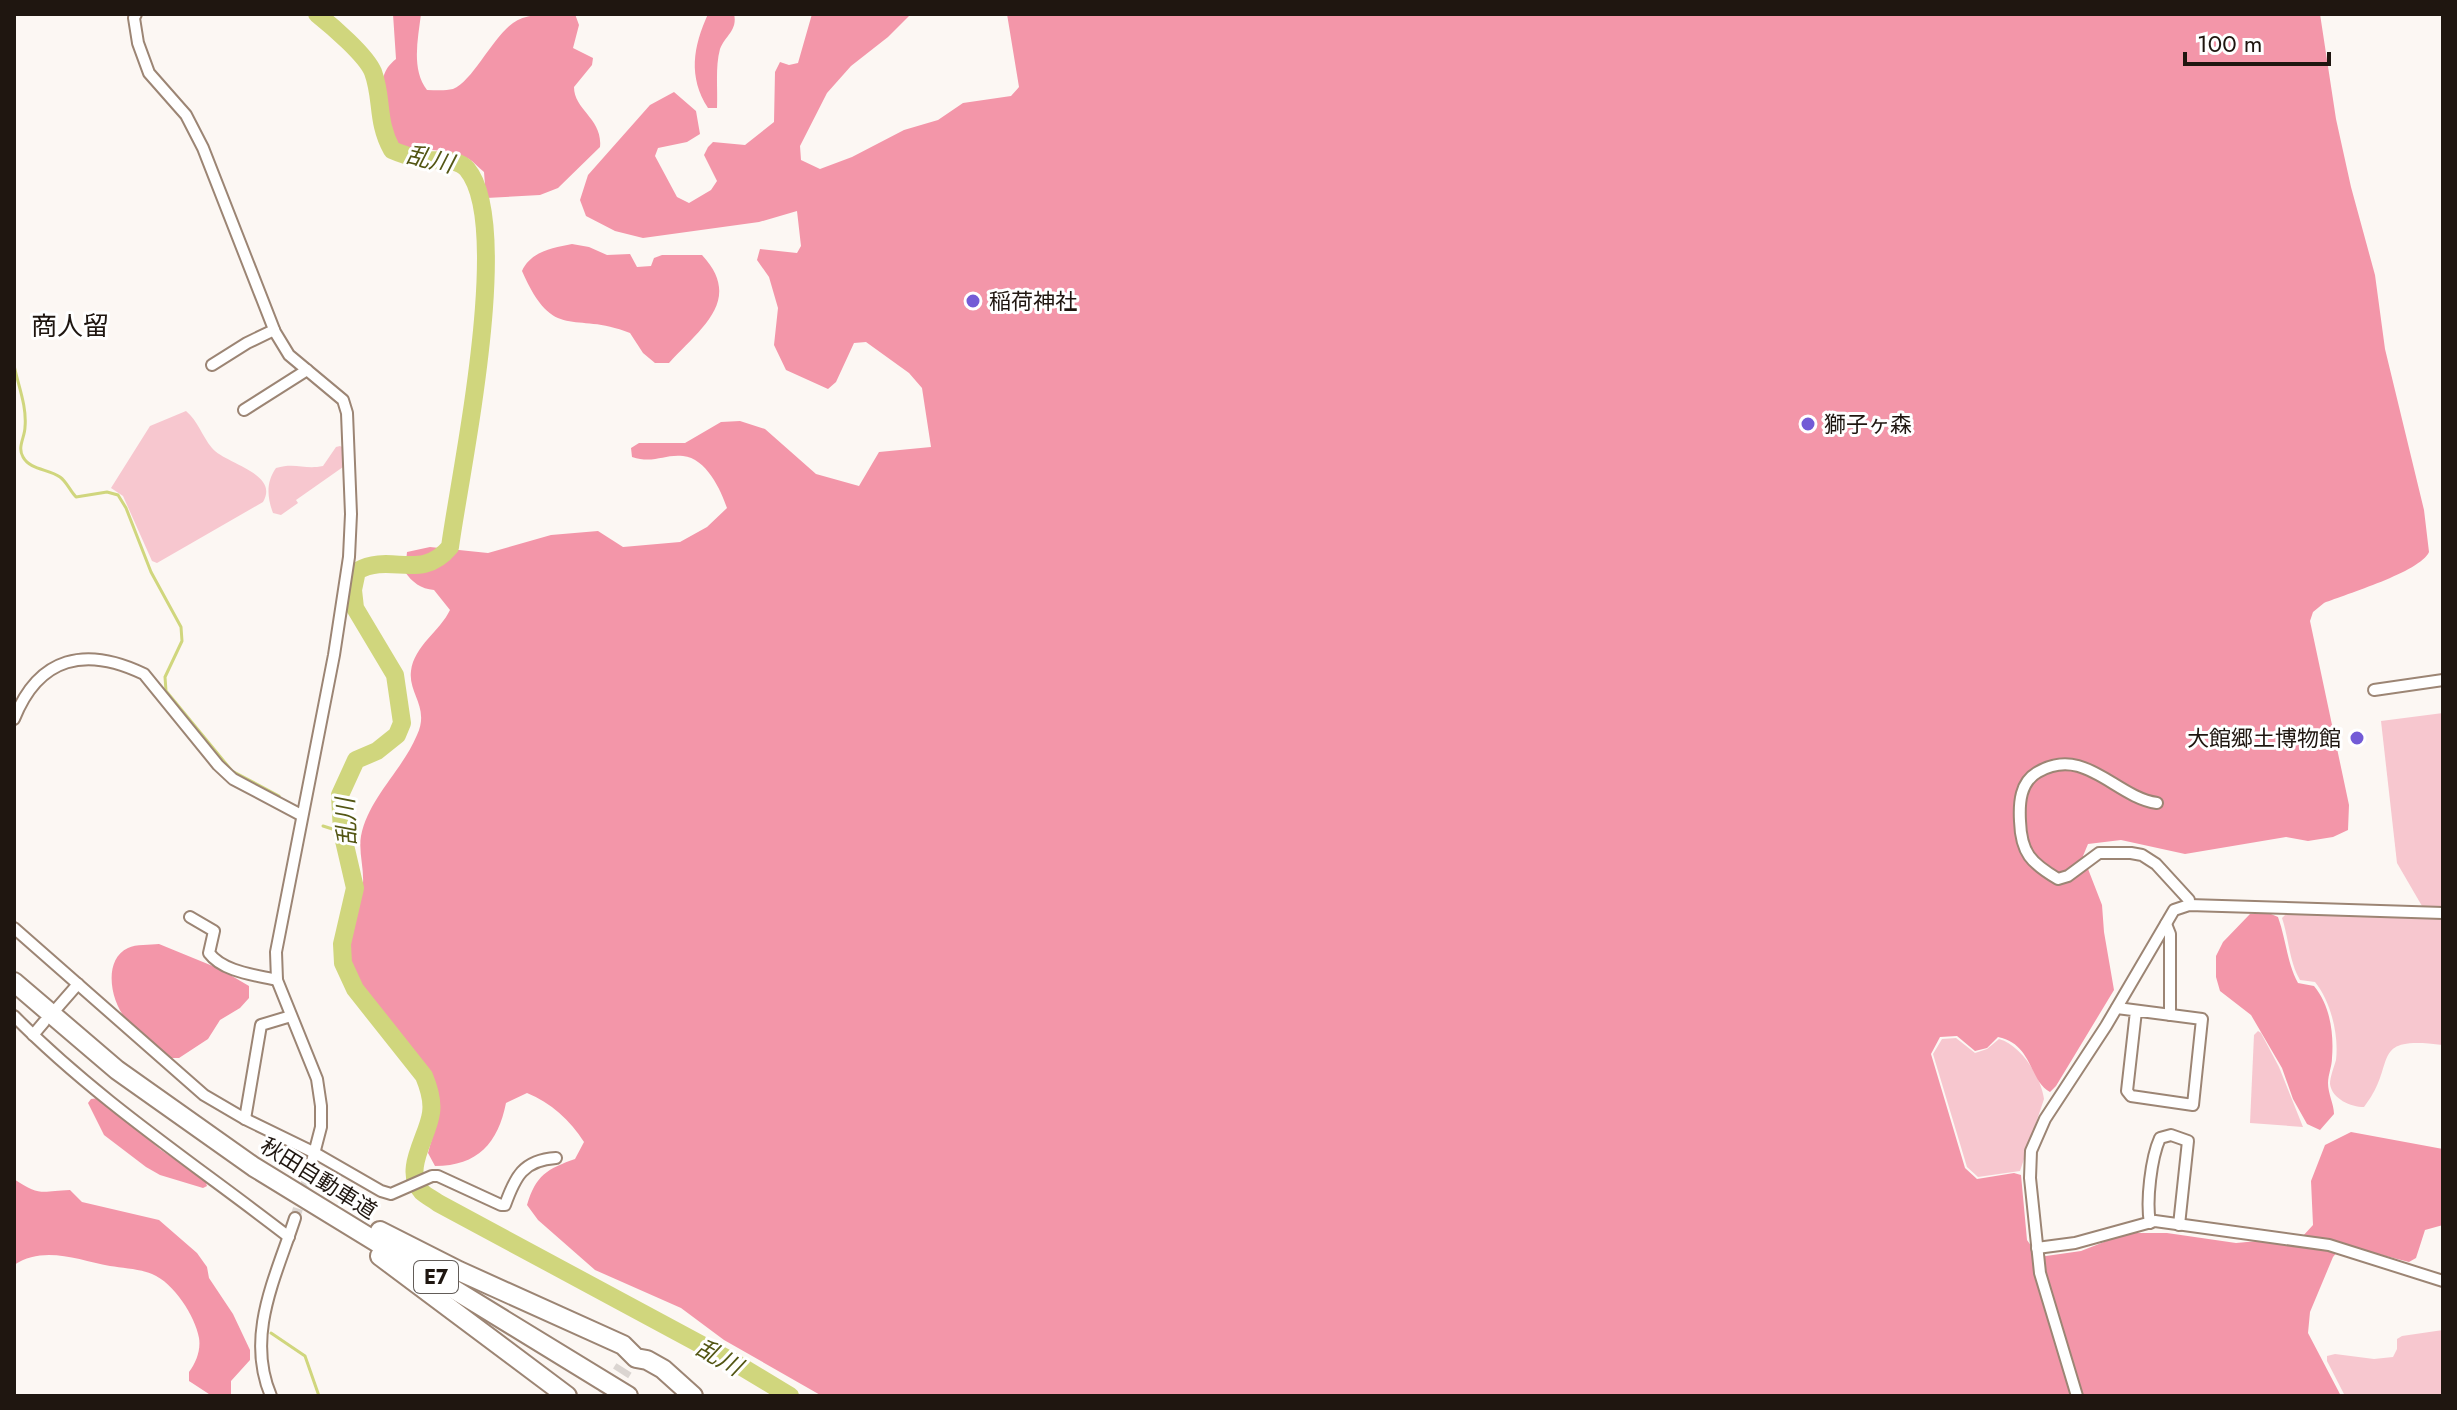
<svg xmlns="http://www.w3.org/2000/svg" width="2457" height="1410" font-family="Jost,'Noto Sans JP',sans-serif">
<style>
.green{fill:#f7c7cf}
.forest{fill:#f396a9}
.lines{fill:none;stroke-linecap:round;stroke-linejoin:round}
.stream{stroke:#d0d67d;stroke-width:3}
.river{stroke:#d0d67d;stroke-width:18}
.street-tunnel{stroke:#dbd5d1;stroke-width:10;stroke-dasharray:10 5;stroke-linecap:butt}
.highway-tunnel{stroke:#dbd5d1;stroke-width:18;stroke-dasharray:18 9;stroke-linecap:butt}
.street-casing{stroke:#9c8574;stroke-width:14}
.highway-casing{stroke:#9c8574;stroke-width:22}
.street{stroke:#fff;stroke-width:10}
.highway{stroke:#fff;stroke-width:18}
.poi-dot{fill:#735bd6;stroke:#fff;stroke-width:3}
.labels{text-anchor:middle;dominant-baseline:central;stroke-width:6;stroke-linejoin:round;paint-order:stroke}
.shield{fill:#fff;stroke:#625c58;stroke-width:2}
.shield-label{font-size:20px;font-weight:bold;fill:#1f1610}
.poi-label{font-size:22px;fill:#1f1610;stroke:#fff;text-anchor:start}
.street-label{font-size:22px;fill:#1f1610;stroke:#fff}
.water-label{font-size:24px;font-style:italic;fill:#535614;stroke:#fff}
.quarter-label{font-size:26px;fill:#1f1610;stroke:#fff}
</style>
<rect width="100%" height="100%" fill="#fcf7f3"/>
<g class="green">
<path d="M186,411C198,421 202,436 212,448C225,464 280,473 263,502L157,563L152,561L123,496L111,488L150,426Z"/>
<path d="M340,446L344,448L343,467L296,500L298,503L281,515L273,513C267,497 266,482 276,468C296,462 304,470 323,466L336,447Z"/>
<polygon points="2443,713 2443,906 2422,906 2397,863 2381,721"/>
<path d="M2287,913L2443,918V1045C2366,1035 2399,1063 2364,1107C2351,1107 2332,1099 2330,1084C2330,1077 2334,1067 2336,1060C2339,1035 2331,1002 2315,982L2300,980C2289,961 2289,939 2282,918Z"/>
<polygon points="2258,1031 2261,1033 2279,1067 2303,1127 2250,1123 2254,1035"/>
<path d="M1956,1038L1975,1053L1987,1049L1999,1039C2021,1045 2041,1077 2044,1099L2020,1171L1978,1177L1967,1167L1933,1054L1942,1039Z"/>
<polygon points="2443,1330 2443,1395 2345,1396 2327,1361 2327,1356 2335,1354 2374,1359 2393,1357 2397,1349 2397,1339 2402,1336"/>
</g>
<g class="forest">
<path d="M393,14H421C418,39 411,69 427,90C435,90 445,91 453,89C473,81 492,38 513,23C528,12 557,14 575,14L579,25L573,48L593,58L592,65L574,87C574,110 603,119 600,147L558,188L540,195L486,198L484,172C479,168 474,162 469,159C430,138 377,169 381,98C382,81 382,70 396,59Z"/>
<path d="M708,14H734C738,30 725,36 720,49C715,67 718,89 717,108H708C688,77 693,47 708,14Z"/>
<path d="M812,14H911L888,37L851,66L827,93L800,146L801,160L820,169L852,157L904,130L938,120L963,103L1011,96L1019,87L1007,14H2320L2336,119L2351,187L2375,275L2385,349L2424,510L2429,552C2420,572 2346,594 2324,603L2313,612L2310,621L2349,805L2348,830L2333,837L2308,841L2286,837L2185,854L2121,840L2088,844L2083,856L2102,905L2104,932L2114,990L2056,1086L2050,1092C2029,1081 2033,1044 1998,1037L1987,1048L1975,1051L1957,1036L1940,1037L1931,1054L1965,1168L1977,1179L2014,1173L2021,1175L2027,1240L2039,1257L2081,1251L2127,1233H2167L2236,1243L2302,1237L2313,1225L2311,1181L2325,1145L2351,1132L2443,1149V1225L2425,1230L2416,1258L2409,1262L2343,1245L2333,1257L2310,1312L2308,1333L2341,1396H822L724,1340L681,1308L595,1270L538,1220L527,1205C536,1175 547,1169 575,1159L584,1142C570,1120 551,1103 527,1093L506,1103C498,1143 478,1166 435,1166L428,1153C432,1137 441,1115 439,1099C432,1051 357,1008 348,956C344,932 357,913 362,891C366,873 358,854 361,836C369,797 402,771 417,735C430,707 408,694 411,671C414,646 440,631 450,610L434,590C421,589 412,582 405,572L407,552L430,547L488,553L551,535L598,531L623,547L680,542L707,527L727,508C721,490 706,458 683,456C664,454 654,464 632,457L631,448L639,443H685L721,422L740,421L765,429L816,474L859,486L879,452L931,447L922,388L909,373L866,342L854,343L836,382L828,389L786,370L774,345L778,308L769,277L757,260L760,249L797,253L801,246L797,211L759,222L643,238L615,231L586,216L580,200L588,175L650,105L674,92L696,111L700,134L687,142L658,148L655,156L677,197L689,203L711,190L717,181L704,155L708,147L713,142L745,145L774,122L775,72L780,62L789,65L798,63Z"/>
<path d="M572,244L589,247L607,255L630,254L637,267L651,266L654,258L662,255H702C744,300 700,329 669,363H655L643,353L630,333C573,310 554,344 522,271C531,251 553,248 572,244Z"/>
<path d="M2250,914H2271L2278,917C2286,939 2287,963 2298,983L2314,986C2330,1005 2334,1033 2332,1058C2332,1066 2328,1075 2328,1083C2328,1094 2334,1104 2334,1114L2320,1130L2307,1124L2293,1099L2282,1068L2251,1015L2220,991L2216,977V956L2223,942Z"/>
<path d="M159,944L220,969L249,986V998L240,1008L220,1020L208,1039L179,1058H170C156,1045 140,1034 127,1020C111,1003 102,960 128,948C136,944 150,945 159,944Z"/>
<polygon points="99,1098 161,1150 205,1180 207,1186 203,1188 160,1175 146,1167 104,1135 88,1103 91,1099"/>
<path d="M14,1179C40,1197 42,1191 70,1190L82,1202L159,1220L197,1253L207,1267L209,1278L233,1314L250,1350V1360L231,1381V1396H212L189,1381V1372C196,1363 201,1350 199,1338C195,1316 174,1283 152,1274C140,1269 123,1268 110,1266C78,1260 44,1245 14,1265Z"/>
</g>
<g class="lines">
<g class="stream">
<path d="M14,365C18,385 27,406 25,427C25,437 17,447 23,457C30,470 49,469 60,477C67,482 70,491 76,497L107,492L118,495L126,508L151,572L181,627L182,641L165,677L166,691L232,771L279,796"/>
<polyline points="323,826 342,832"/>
<polyline points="271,1333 305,1356 319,1396"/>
</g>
<path class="river" d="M317,14C332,26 366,55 373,72C383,99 376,121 392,150C401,154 411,157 421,159C435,162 457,157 467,169C514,225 460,472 450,547C421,582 391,552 357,571L353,590L355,608L395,675L402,723L397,735L377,751L356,760L340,795L342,832L355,888L342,944L343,963L355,989L424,1076C429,1088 433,1100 431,1113C428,1137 402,1170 422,1192C426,1196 433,1199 438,1203L737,1364L790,1396"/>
<polyline class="street-tunnel" points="295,1218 309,1173"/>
<polyline class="highway-tunnel" points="606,1396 624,1368"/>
<g class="street-casing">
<g id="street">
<polyline points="136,14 134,18 138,43 149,73 186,115 203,148 275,332 289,355 343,400 347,413 351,514 349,557 334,655 276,952 277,980 317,1079 321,1106 321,1127 309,1173"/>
<polyline points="212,365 247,343 274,330"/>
<polyline points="244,410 307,370"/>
<polyline points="2374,690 2443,680"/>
<path d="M14,719C39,656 86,646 144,674L218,765L233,779L301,815"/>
<path d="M2157,803C2115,797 2085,745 2038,772C2020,782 2019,803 2020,821C2021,853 2031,863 2058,879L2068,876L2099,853H2131L2142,855L2156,864L2189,900V905"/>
<path d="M190,917L214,931L209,953C223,972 256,975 277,980"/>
<polyline points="2166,924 2170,934 2170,1015"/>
<path d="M14,928L204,1095L245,1119L315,1153L381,1191L391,1194L432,1176H438L501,1205H505C515,1177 523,1160 556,1158"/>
<polyline points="57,1008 78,984"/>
<polyline points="2117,1008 2202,1019 2193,1105 2131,1096 2127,1091 2136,1011"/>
<path d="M14,1016C97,1100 196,1165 289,1237"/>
<polyline points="33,1035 44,1022"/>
<polyline points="245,1119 261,1025 291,1016"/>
<path d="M2150,1223C2146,1201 2151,1158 2160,1138L2171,1135L2188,1141L2179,1225"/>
<polyline points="2037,1248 2075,1243 2155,1221 2329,1245 2443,1281"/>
<path d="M271,1396C245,1335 276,1277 295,1218"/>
<polyline points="2077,1396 2040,1273 2030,1178 2031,1151 2045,1119 2106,1026 2174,910 2189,905 2443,913"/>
</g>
</g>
<g class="highway-casing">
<g id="highway">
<polyline points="14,982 117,1070 254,1167 628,1396"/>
<polyline points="380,1231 459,1271 623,1345 636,1358 647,1360 663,1369 693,1396"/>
<polyline points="380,1256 567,1396"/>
</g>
</g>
<use href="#street" class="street"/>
<use href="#highway" class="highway"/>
</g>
<g class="poi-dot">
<circle cx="973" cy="301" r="8"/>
<circle cx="1808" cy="424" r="8"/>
<circle cx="2357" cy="738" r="8"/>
</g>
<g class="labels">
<rect class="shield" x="414" y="1261" width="44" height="32" rx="6"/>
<g class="shield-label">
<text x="436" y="1277">E7</text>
</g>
<g class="poi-label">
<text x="989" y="301">稲荷神社</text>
<text x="1824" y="424">獅子ヶ森</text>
<text x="2341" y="738" text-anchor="end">大館郷土博物館</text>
</g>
<g class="street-label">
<text transform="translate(319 1178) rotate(32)">秋田自動車道</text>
</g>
<g class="water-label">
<text transform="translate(430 159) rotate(13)">乱川</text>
<text transform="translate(346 822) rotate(-93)">乱川</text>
<text transform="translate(719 1357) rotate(29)">乱川</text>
</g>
<g class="quarter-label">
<text x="70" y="326">商人留</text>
</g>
</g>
<rect width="2457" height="1410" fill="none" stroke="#1f1610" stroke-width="32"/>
<path d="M2185 52v12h144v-12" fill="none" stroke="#1f1610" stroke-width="4"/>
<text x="2197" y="52" font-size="24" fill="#1f1610" stroke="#ffffff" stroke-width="6" paint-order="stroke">100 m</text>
</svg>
